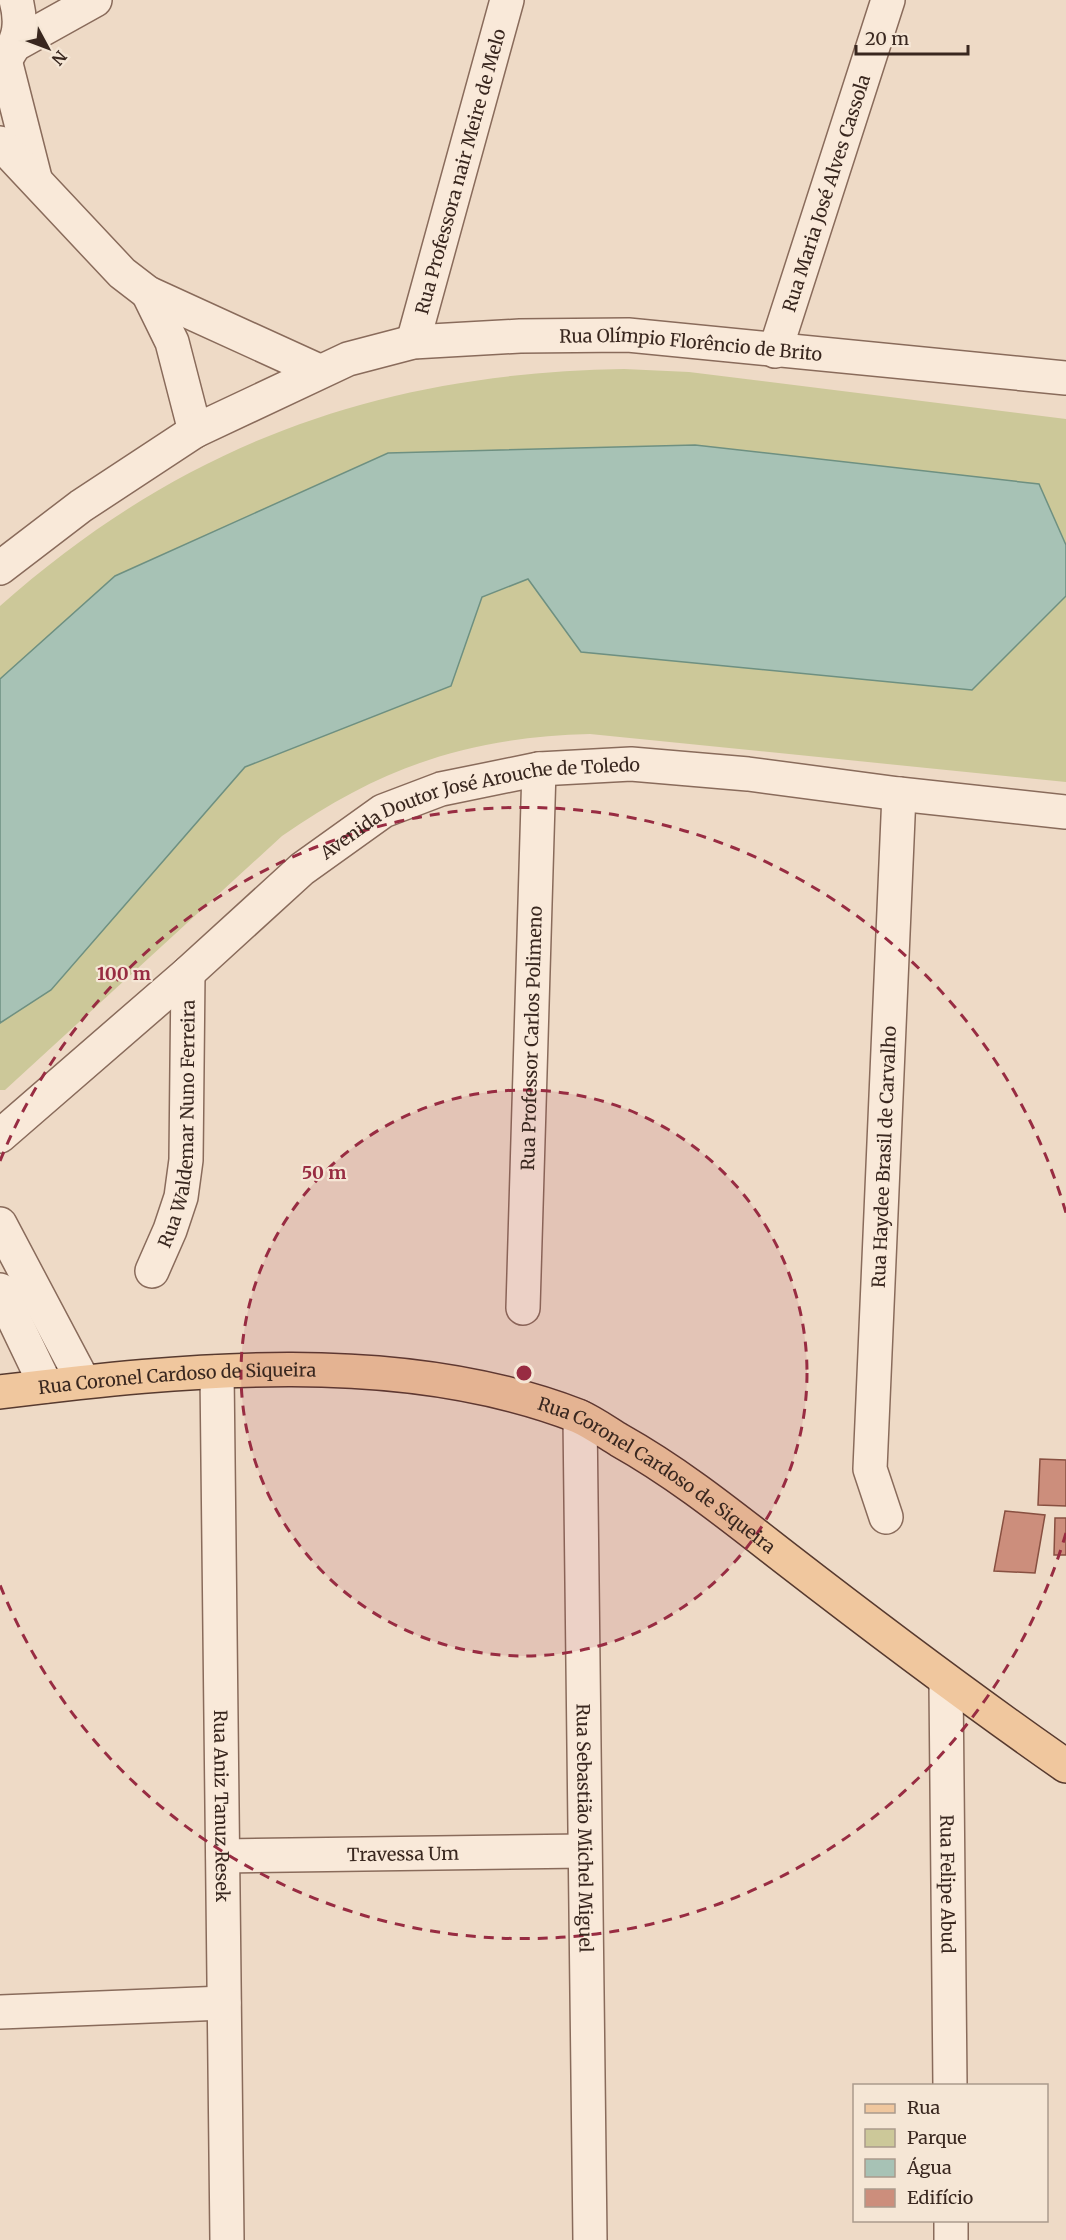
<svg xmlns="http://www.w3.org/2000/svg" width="1066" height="2240" font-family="Merriweather,serif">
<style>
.green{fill:#ccc899}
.water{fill:#a7c2b5;stroke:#6e9081;stroke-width:1.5}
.building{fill:#cc8e7c;stroke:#885041;stroke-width:1.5}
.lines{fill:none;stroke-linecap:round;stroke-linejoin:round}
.minor-casing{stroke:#896b5b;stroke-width:36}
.major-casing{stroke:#573a2f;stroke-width:36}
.minor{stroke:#f9e9d9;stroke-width:33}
.major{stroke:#f0c79e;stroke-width:33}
.ring{fill:none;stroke:#982c42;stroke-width:3;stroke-dasharray:10 8}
.labels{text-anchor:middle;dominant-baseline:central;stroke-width:4.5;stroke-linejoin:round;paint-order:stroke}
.street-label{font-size:18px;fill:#39271f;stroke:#f5e6d5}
.centre{fill:#982c42;stroke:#f5e6d5;stroke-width:3}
.ring-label{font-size:18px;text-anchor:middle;font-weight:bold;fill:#982c42;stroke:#f5e6d5;stroke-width:4.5;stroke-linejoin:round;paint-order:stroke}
</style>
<rect width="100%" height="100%" fill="#eedac6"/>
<path class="green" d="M624,369L689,372L1066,419V782L590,734C469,737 381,767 282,836L5,1090H0V606C184,443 380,373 624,369Z"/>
<polygon class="water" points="695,445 1039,484 1066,545 1066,596 972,690 581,652 528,579 482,597 451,686 245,767 51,990 0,1023 0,679 115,576 388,453"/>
<g class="building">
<polygon points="1040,1459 1066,1460 1066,1506 1038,1505"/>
<polygon points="1005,1511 1045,1515 1035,1573 994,1571"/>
<polygon points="1055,1518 1066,1518 1066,1555 1054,1555"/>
</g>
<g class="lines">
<g class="minor-casing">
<g id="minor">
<polyline points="16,44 95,0"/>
<path d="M7,57C20,38 22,22 16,0"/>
<polyline points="5,60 35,178"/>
<polyline points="0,143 122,273 148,293 319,371"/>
<polyline points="148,293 172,342 195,431"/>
<path id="s1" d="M413,342L507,0"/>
<path id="s2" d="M775,351L888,0"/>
<path id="s3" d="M0,568L81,506L195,431L348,359L413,342L520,336L628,335L1066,378"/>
<path id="s4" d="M0,1136L188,973L302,869L383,811L441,789L539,769L631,764L748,774L899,794L1066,812"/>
<polyline points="0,1224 83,1381"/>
<path id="s5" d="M152,1271L170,1230L181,1197L186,1160L188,973"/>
<polyline points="0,1290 46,1386"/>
<path id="s6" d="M523,1308L539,769"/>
<path id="s7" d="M217,1372L227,2240"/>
<path id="s8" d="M580,1417L590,2240"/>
<path id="s9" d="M886,1517L870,1469L899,794"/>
<path id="s10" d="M946,1683L950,2086"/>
<path id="s11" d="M223,1856L584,1851"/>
<polyline points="0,2012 224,2003"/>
<polyline points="951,2220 951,2240"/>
</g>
</g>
<g class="major-casing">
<g id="major">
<path id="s12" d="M0,1392C185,1369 400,1347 578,1416C592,1422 606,1432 619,1440C678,1473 730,1515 784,1557C877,1629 970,1699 1066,1766"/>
</g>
</g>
<use href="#minor" class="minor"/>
<use href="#major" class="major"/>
</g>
<circle cx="524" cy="1373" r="283" fill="#982c42" fill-opacity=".12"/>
<g class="ring">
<circle cx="524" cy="1373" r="283"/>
<path d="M1066 1533A565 565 0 0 1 0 1585M0 1161A565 565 0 0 1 1066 1213"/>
</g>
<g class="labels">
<g class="street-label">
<text stroke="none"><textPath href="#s1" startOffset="177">Rua Professora nair Meire de Melo</textPath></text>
<text stroke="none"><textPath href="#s2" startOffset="166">Rua Maria José Alves Cassola</textPath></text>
<text stroke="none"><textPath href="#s3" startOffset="753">Rua Olímpio Florêncio de Brito</textPath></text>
<text stroke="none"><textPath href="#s4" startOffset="597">Avenida Doutor José Arouche de Toledo</textPath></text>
<text stroke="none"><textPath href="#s6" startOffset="270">Rua Professor Carlos Polimeno</textPath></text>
<text stroke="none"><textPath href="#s5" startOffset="152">Rua Waldemar Nuno Ferreira</textPath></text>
<text stroke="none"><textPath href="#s9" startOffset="363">Rua Haydee Brasil de Carvalho</textPath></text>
<text stroke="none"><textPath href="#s12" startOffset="178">Rua Coronel Cardoso de Siqueira</textPath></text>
<text stroke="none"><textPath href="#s12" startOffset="682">Rua Coronel Cardoso de Siqueira</textPath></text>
<text stroke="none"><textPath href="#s7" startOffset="434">Rua Aniz Tanuz Resek</textPath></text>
<text stroke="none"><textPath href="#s8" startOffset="411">Rua Sebastião Michel Miguel</textPath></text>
<text stroke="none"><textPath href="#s11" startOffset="180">Travessa Um</textPath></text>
<text stroke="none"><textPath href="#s10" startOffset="201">Rua Felipe Abud</textPath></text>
</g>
</g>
<circle cx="524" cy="1373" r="9" class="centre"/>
<g class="ring-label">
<text x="124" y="980">100 m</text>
<text x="324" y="1179">50 m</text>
</g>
<rect x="853" y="2084" width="195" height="138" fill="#f5e6d5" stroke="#aa9a8c" stroke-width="1.5"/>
<rect x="865" y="2104" width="30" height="9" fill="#f0c79e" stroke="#aa9a8c" stroke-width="1.5"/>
<text x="907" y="2114" font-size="18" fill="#39271f">Rua</text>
<rect x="865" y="2129" width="30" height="18" fill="#ccc899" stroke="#aa9a8c" stroke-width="1.5"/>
<text x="907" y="2144" font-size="18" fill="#39271f">Parque</text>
<rect x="865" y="2159" width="30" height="18" fill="#a7c2b5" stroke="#aa9a8c" stroke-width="1.5"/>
<text x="907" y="2174" font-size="18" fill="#39271f">Água</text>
<rect x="865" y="2189" width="30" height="18" fill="#cc8e7c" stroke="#aa9a8c" stroke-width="1.5"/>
<text x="907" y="2204" font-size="18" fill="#39271f">Edifício</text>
<g transform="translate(48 48) rotate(131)" stroke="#f5e6d5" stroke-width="4.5" paint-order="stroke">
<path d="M0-4.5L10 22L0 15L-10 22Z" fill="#39271f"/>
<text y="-9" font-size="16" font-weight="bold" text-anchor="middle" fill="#39271f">N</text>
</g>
<path d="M856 45v9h112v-9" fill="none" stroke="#39271f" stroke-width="3"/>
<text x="865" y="45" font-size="18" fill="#39271f" stroke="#f5e6d5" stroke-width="4.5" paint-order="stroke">20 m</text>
</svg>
